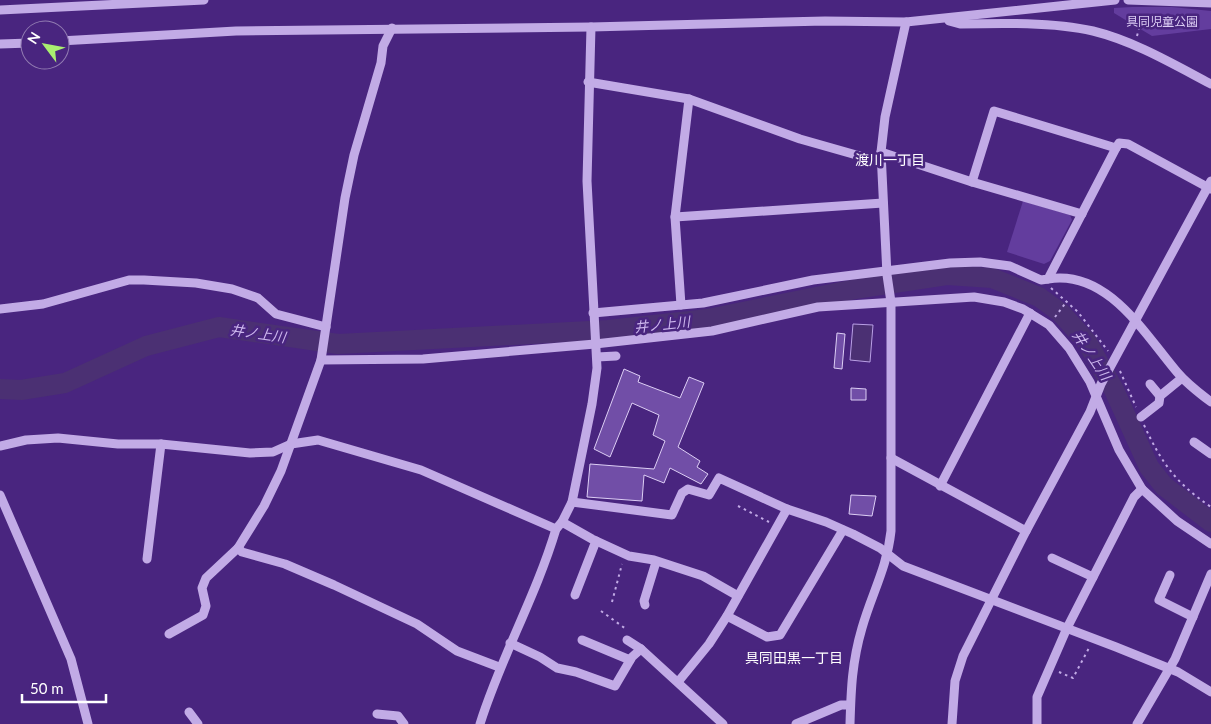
<svg xmlns="http://www.w3.org/2000/svg" width="1211" height="724" font-family="Lato,'Noto Sans JP',sans-serif">
<style>
.green{fill:#633d9e}
.water{fill:#4b3073;stroke:#baa0e6}
.lines{fill:none;stroke-linecap:round;stroke-linejoin:round}
.river{stroke:#4b3073;stroke-width:20}
.building{fill:#714ea7;stroke:#ddcef5}
.path{stroke:#c2abe6;stroke-width:2;stroke-dasharray:2.5 4;stroke-linecap:butt}
.minor{stroke:#c2abe6;stroke-width:9}
.labels{text-anchor:middle;dominant-baseline:central;stroke-width:5;stroke-linejoin:round;paint-order:stroke}
.park-label{font-size:12px;fill:#ddcef5;stroke:#49257f}
.neighbourhood-label{font-size:14px;fill:#fff;stroke:#49257f}
.water-label{font-size:14px;font-style:italic;fill:#ccb6ed;stroke:#49257f}
</style>
<rect width="100%" height="100%" fill="#49257f"/>
<g class="green">
<polygon points="1132,7 1172,7 1211,11 1211,29 1152,36 1114,13 1114,8"/>
<polygon points="1023,201 1070,215 1072,220 1050,261 1044,264 1007,252"/>
</g>
<polygon class="water" points="853,324 873,325 870,362 850,360"/>
<g class="lines">
<polyline class="river" points="0,389 21,390 65,383 146,346 219,327 338,344 608,330 708,319 861,288 947,275 992,278 1039,297 1061,313 1087,342 1114,390 1149,467 1164,486 1211,522"/>
</g>
<g class="building">
<polygon points="837,333 845,334 842,369 834,368"/>
<polygon points="624,369 640,376 638,382 680,398 689,377 704,383 678,447 700,461 697,467 708,474 701,484 670,468 664,483 644,475 642,501 587,497 590,464 654,469 665,441 653,435 659,415 632,403 610,457 594,449"/>
<polygon points="851,388 866,389 866,400 851,400"/>
<polygon points="851,495 876,496 872,516 849,514"/>
</g>
<g class="lines">
<g class="path">
<polyline points="1137,36 1139,29"/>
<polyline points="1051,288 1078,312 1108,351"/>
<polyline points="1055,317 1067,301"/>
<polyline points="1120,371 1136,407"/>
<path d="M1144,425C1162,464 1176,483 1211,507"/>
<polyline points="738,506 769,522"/>
<polyline points="612,602 622,564"/>
<polyline points="601,611 626,629"/>
<polyline points="1059,672 1073,678 1089,648"/>
</g>
<g class="minor">
<polyline points="1128,0 1211,3"/>
<polyline points="0,10 204,0"/>
<path d="M949,21L960,24C1001,23 1054,22 1093,31C1134,41 1173,64 1211,84"/>
<polyline points="60,41 236,31 591,27 825,21 906,22 1115,0"/>
<polyline points="0,44 30,43"/>
<polyline points="588,82 689,99 800,139 881,162"/>
<polyline points="881,152 972,182 1082,214"/>
<polyline points="972,182 994,111 1116,148 1119,143 1128,144 1211,189"/>
<polyline points="675,217 883,203"/>
<path d="M1048,279C1107,269 1144,333 1177,372C1187,384 1199,393 1211,402"/>
<polyline points="681,305 675,217 689,99"/>
<polyline points="0,309 43,304 129,280 144,280 196,283 232,289 258,298 276,314 326,327"/>
<polyline points="593,313 703,303 813,280 950,263 980,262 1010,266 1041,280 1048,279 1116,148"/>
<polyline points="597,357 616,356"/>
<polyline points="321,360 423,359 595,344 712,331 818,307 974,297 1004,302 1023,309 1049,325 1069,348 1090,382 1119,450 1142,489"/>
<polyline points="1150,384 1160,396"/>
<polyline points="1141,417 1159,403 1160,396 1182,378"/>
<polyline points="1194,442 1211,454"/>
<polyline points="0,446 26,440 58,438 118,444 161,444 250,453 273,452 291,444 318,440 421,470 556,529"/>
<polyline points="891,458 1026,531"/>
<polyline points="940,486 1030,313"/>
<polyline points="0,495 71,659 88,724"/>
<polyline points="572,502 672,515 682,493 688,489 709,495 719,478 787,509 826,522 853,534 880,548 903,566 1116,647 1178,672 1211,692"/>
<polyline points="562,522 572,502 592,404 597,368 587,181 591,27"/>
<polyline points="238,548 242,552 285,564 334,585 417,624 457,651 499,667"/>
<polyline points="1052,558 1093,577"/>
<polyline points="147,559 161,444"/>
<polyline points="1170,575 1159,600 1193,617"/>
<polyline points="575,595 596,541"/>
<polyline points="645,605 644,601 656,562"/>
<polyline points="727,616 767,637 780,635 843,530"/>
<polyline points="169,634 203,615 206,606 202,588 206,578 238,548 264,506 281,471 321,360 345,198 354,155 381,63 383,46 392,28"/>
<polyline points="582,640 630,660"/>
<polyline points="627,640 641,649"/>
<polyline points="510,643 540,657 557,668 576,672 615,686 632,657 641,649 723,724"/>
<polyline points="678,682 709,644 727,616 787,509"/>
<polyline points="189,712 198,724"/>
<polyline points="377,714 398,716 404,724"/>
<path d="M480,724C501,657 536,596 556,529L562,522L592,539L629,556L654,560L703,576L738,596"/>
<polyline points="796,724 841,705 850,705"/>
<path d="M850,724C851,689 852,662 862,628C872,593 887,568 891,531V302L887,275L881,152L885,117L906,22"/>
<polyline points="952,724 955,681 963,656 1026,531 1090,412 1101,384 1211,181"/>
<polyline points="1037,724 1037,697 1067,628 1134,497 1142,489 1177,521 1211,544"/>
<polyline points="1137,724 1175,659 1211,574"/>
</g>
</g>
<g class="labels">
<g class="park-label">
<text x="1162" y="21">具同児童公園</text>
</g>
<g class="neighbourhood-label">
<text x="890" y="159">渡川一丁目</text>
<text x="794" y="657">具同田黒一丁目</text>
</g>
<g class="water-label">
<text transform="translate(662 324) rotate(-6)">井ノ上川</text>
<text transform="translate(258 333) rotate(8)">井ノ上川</text>
<text transform="translate(1092 355) rotate(56)">井ノ上川</text>
</g>
</g>
<g transform="translate(45 45) rotate(302)"><circle r="24" fill="#49257f" stroke="#927cb2"/>
<path d="M0-4L9 19L0 12L-9 19Z" fill="#a9ef70"/>
<text y="-8" font-size="14" font-weight="bold" text-anchor="middle" fill="#ffffff">N</text>
</g>
<path d="M22 694v8h84v-8" fill="none" stroke="#ffffff" stroke-width="2.5"/>
<text x="30" y="694" font-size="15" fill="#ffffff" stroke="#49257f" stroke-width="4" paint-order="stroke">50 m</text>
</svg>
